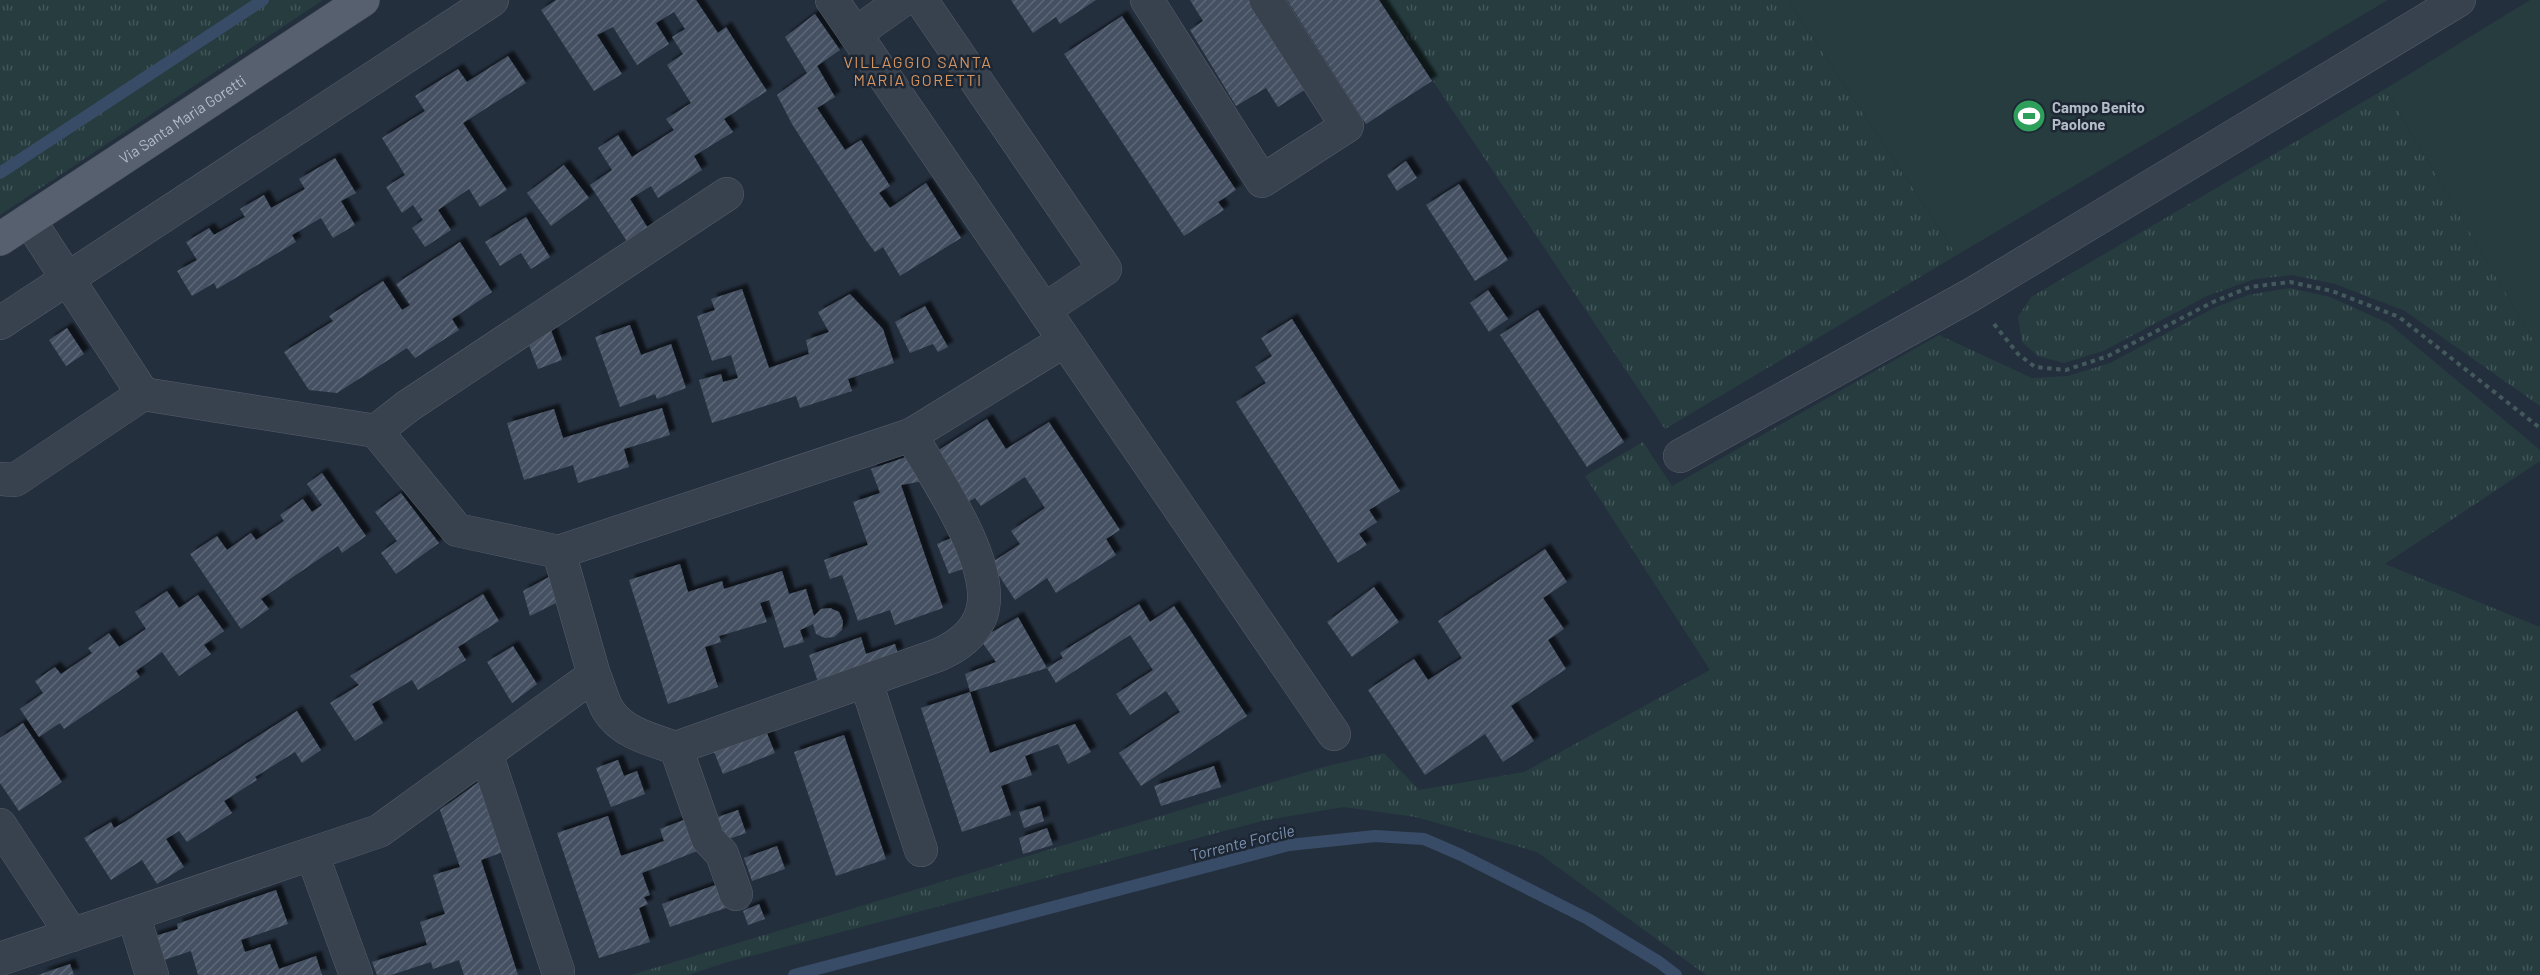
<svg xmlns="http://www.w3.org/2000/svg" width="2540" height="975" font-family="Barlow,sans-serif">
<style>
.grass{fill:url(#grass-tufts)}
.pitch{fill:#263c3f}
.lines{fill:none;stroke-linecap:round;stroke-linejoin:round}
.stream{stroke:#394c67;stroke-width:12}
.building{fill:url(#building-hatch);filter:url(#shadow)}
.minor-casing{stroke:#565f6c;stroke-width:34}
.major-casing{stroke:#414a57;stroke-width:34}
.path{stroke:#44595c;stroke-width:4;stroke-dasharray:4.5 4.5;stroke-linecap:butt}
.minor{stroke:#38414e;stroke-width:33}
.major{stroke:#56606e;stroke-width:33}
.labels{text-anchor:middle;dominant-baseline:central;stroke-width:5;stroke-linejoin:round;paint-order:stroke}
.poi-label{font-size:15px;font-weight:bold;fill:#b4bcc9;stroke:#1d2633;text-anchor:start}
.street-label{font-size:15px;fill:#b4bcc9;stroke:#1d2633}
.neighbourhood-label{font-size:16px;letter-spacing:1.5px;fill:#d59563;stroke:#1d2633}
.water-label{font-size:16px;font-style:italic;fill:#7c92b1;stroke:#1d2633}
</style>
<defs>
<pattern id="grass-tufts" width="24" height="20" patternUnits="userSpaceOnUse" patternTransform="scale(1.5)"><rect width="24" height="20" fill="#263c3f"/><path d="M3 7l-1-3M5 7V3M7 7l1-3M15 17l-1-3M17 17v-4M19 17l1-3" fill="none" stroke="#435659"/></pattern>
<pattern id="building-hatch" width="6" height="6" patternUnits="userSpaceOnUse" patternTransform="scale(1.5)"><rect width="6" height="6" fill="#455162"/><path d="M-1 1l2-2M0 6l6-6M5 7l2-2" fill="none" stroke="#5d6877"/></pattern>
<filter id="shadow"><feDropShadow dx="5.5" dy="-5.5" stdDeviation="1.5" flood-color="#0009"/></filter>
</defs>
<rect width="100%" height="100%" fill="#242f3e"/>
<g class="grass">
<polygon points="0,0 323,0 0,215"/>
<polygon points="1379,0 1788,0 1957,255 1665,429"/>
<polygon points="2385,89 2540,351 2540,406 2405,311 2335,284 2292,275 2255,279 2207,296 2103,351 2064,363 2038,356 2022,342 2018,317 2031,297"/>
<polygon points="2290,288 2330,297 2388,323 2540,450 2540,461 2385,564 2540,627 2540,975 1706,975 1537,852 1416,817 1343,807 1262,821 724,963 688,975 631,975 1327,766 1384,753 1419,790 1524,772 1710,670 1585,476 1643,442 1672,486 1939,335 2032,378 2068,376 2110,363 2216,307 2248,295"/>
</g>
<g class="pitch">
<polygon points="1788,0 2388,0 1957,255"/>
<polygon points="2530,0 2540,0 2540,351 2385,89"/>
</g>
<g class="lines">
<g class="stream">
<polyline points="0,173 263,0"/>
<polyline points="794,975 1289,845 1375,836 1424,839 1461,855 1588,919 1659,962 1676,975"/>
</g>
</g>
<g class="building">
<polygon points="556,0 696,0 718,33 726,27 767,91 724,119 733,132 694,156 702,170 658,198 651,186 630,199 649,230 628,243 590,185 612,170 598,148 618,135 632,157 674,130 666,119 691,103 667,65 683,54 672,37 685,29 674,12 656,23 669,44 637,65 613,27 597,35 622,74 594,91 541,10"/>
<polygon points="1011,0 1096,0 1060,24 1056,17 1033,33"/>
<polygon points="1190,0 1252,0 1306,89 1278,107 1266,88 1236,106 1190,30 1203,21"/>
<polygon points="1287,0 1379,0 1432,81 1366,124"/>
<polygon points="815,14 840,50 817,66 835,97 817,108 845,150 861,140 890,186 879,193 890,208 926,183 961,238 900,276 883,247 875,252 868,243 792,124 777,95 807,73 785,37"/>
<polygon points="1122,16 1236,190 1218,202 1224,210 1184,236 1064,54"/>
<polygon points="508,56 526,83 463,123 507,190 480,207 469,189 438,210 451,230 425,247 412,228 423,220 413,205 402,213 386,187 405,175 382,138 425,111 415,96 458,69 467,82"/>
<polygon points="335,158 356,193 341,201 355,225 333,238 321,218 292,235 296,242 217,289 214,283 192,296 177,271 197,260 186,242 209,228 214,235 245,217 240,209 264,195 271,208 305,189 299,179"/>
<polygon points="1406,161 1417,178 1397,191 1387,175"/>
<polygon points="564,165 589,198 551,226 527,193"/>
<polygon points="1459,184 1508,260 1475,281 1426,205"/>
<polygon points="526,217 550,257 531,269 521,253 500,266 485,242"/>
<polygon points="460,242 492,292 452,319 459,330 415,358 407,348 337,393 309,390 284,352 333,321 329,316 383,281 402,310 410,305 396,284"/>
<polygon points="742,289 769,368 809,354 806,340 829,332 818,312 850,294 883,329 894,363 848,379 852,391 800,408 796,396 712,423 699,380 721,374 723,382 738,378 731,355 712,361 697,316 715,310 711,299"/>
<polygon points="1488,290 1508,319 1489,332 1470,303"/>
<polygon points="925,306 948,347 938,352 933,344 910,353 895,322"/>
<polygon points="1538,310 1624,442 1587,467 1500,335"/>
<polygon points="1292,319 1400,491 1369,510 1377,522 1359,534 1367,545 1338,563 1236,402 1266,383 1255,367 1272,356 1261,338"/>
<polygon points="548,322 562,360 538,369 525,335"/>
<polygon points="630,325 641,355 671,344 686,388 657,399 655,394 620,407 595,337"/>
<polygon points="67,328 84,354 66,366 49,340"/>
<polygon points="662,408 670,435 624,449 629,467 578,483 573,465 524,480 507,423 554,409 563,438"/>
<polygon points="987,419 1006,449 1049,422 1120,530 1106,539 1116,555 1056,593 1047,578 1015,600 991,563 1020,544 1011,531 1045,508 1025,477 981,506 975,498 966,503 934,453"/>
<polygon points="909,456 923,481 901,485 943,608 895,625 890,610 858,621 842,575 830,579 824,560 868,545 853,502 880,493 871,469"/>
<polygon points="322,473 366,536 342,553 338,546 261,599 269,609 241,629 190,554 217,536 227,550 251,533 256,540 284,521 280,515 303,499 312,512 322,505 307,484"/>
<polygon points="401,493 439,543 396,574 381,553 397,541 375,512"/>
<polygon points="956,536 968,567 949,574 937,544"/>
<polygon points="1545,549 1567,582 1543,598 1564,629 1548,640 1566,669 1511,706 1534,741 1503,762 1485,734 1425,775 1368,690 1414,659 1428,680 1462,658 1438,621"/>
<polygon points="680,564 688,592 722,581 724,589 782,571 789,594 806,589 814,616 821,609 830,608 839,612 843,621 842,630 834,637 825,638 816,634 813,624 800,630 804,642 784,648 769,600 760,603 767,622 719,636 721,642 705,647 718,687 668,704 629,580"/>
<polygon points="549,577 558,602 530,616 523,591"/>
<polygon points="1374,587 1399,622 1352,657 1327,622"/>
<polygon points="167,591 179,608 198,595 224,631 204,645 211,654 179,676 162,652 136,671 140,677 64,729 60,723 39,737 20,709 43,693 35,681 55,667 61,674 92,653 88,648 109,633 119,647 146,629 135,612"/>
<polygon points="483,594 499,621 458,647 466,660 418,690 412,680 372,704 383,723 355,741 330,703 359,685 350,676"/>
<polygon points="1139,604 1150,622 1174,606 1247,716 1141,786 1119,753 1180,712 1166,691 1130,715 1116,694 1153,670 1130,635 1056,683 1047,668 1063,658 1060,653"/>
<polygon points="1018,617 1047,668 970,692 965,674 996,662 980,639"/>
<polygon points="861,637 866,654 895,644 898,654 818,682 809,655"/>
<polygon points="513,646 537,684 512,703 487,662"/>
<polygon points="970,692 990,753 1075,724 1091,752 1068,764 1058,744 1025,756 1032,775 1001,786 1011,815 962,832 921,708"/>
<polygon points="297,711 321,750 302,763 295,752 255,777 257,780 224,801 232,813 187,842 179,831 166,839 184,867 157,884 142,860 111,880 84,838 111,822 114,828 123,823"/>
<polygon points="23,723 62,782 19,811 0,783 0,738"/>
<polygon points="764,726 775,753 723,774 712,747"/>
<polygon points="844,735 886,859 836,876 794,752"/>
<polygon points="618,760 624,776 637,771 645,794 611,807 596,768"/>
<polygon points="1214,766 1221,787 1161,806 1154,786"/>
<polygon points="483,779 506,851 481,860 518,975 464,975 459,960 433,969 431,962 391,975 377,975 372,962 427,945 420,922 445,914 433,875 460,867 440,810"/>
<polygon points="1040,806 1044,821 1024,828 1019,812"/>
<polygon points="738,810 746,833 723,841 715,818"/>
<polygon points="608,816 621,856 664,841 660,829 689,818 702,849 642,873 650,895 644,897 648,904 639,908 650,942 599,958 557,833"/>
<polygon points="1047,828 1053,845 1023,854 1019,838"/>
<polygon points="777,846 785,869 752,881 744,858"/>
<polygon points="718,884 726,908 670,927 662,904"/>
<polygon points="276,890 288,924 241,940 245,952 270,944 279,969 316,956 322,975 198,975 191,951 161,961 152,937 178,929 177,924"/>
<polygon points="759,904 765,919 748,925 743,911"/>
<polygon points="70,964 74,975 38,975"/>
</g>
<g class="lines">
<g class="minor-casing">
<g id="minor">
<polyline points="832,0 1334,734"/>
<polyline points="921,0 1105,269 1044,310"/>
<polyline points="1147,0 1262,181 1347,126 1266,0"/>
<polyline points="855,34 903,0"/>
<polyline points="29,220 143,394"/>
<polyline points="0,323 492,0"/>
<polyline points="376,431 408,406 727,194"/>
<polyline points="1680,456 1971,295 2459,0"/>
<polyline points="0,479 15,480 143,394 376,431 457,530 559,552 911,435 1064,341"/>
<path d="M594,675C599,686 602,700 608,710C622,733 652,740 676,748L708,839L722,854L736,894"/>
<polyline points="866,682 921,850"/>
<path d="M676,748L938,655C954,648 971,637 979,620C1003,572 934,476 911,435"/>
<polyline points="486,753 558,971"/>
<polyline points="0,825 72,935"/>
<polyline points="312,854 356,975"/>
<polyline points="133,914 152,975"/>
<polyline points="0,959 379,831 594,675 559,552"/>
</g>
</g>
<g class="major-casing">
<g id="major">
<path id="s1" d="M0,239L363,0"/>
</g>
</g>
<polyline class="path" points="1994,324 2018,354 2035,367 2066,370 2108,356 2213,302 2250,287 2290,282 2332,291 2399,317 2540,428"/>
<use href="#minor" class="minor"/>
<use href="#major" class="major"/>
</g>
<defs>
<g id="stadium-disc" transform="scale(1.725)"><circle r="9.5" fill="#2e9e5b" stroke="#1d2633"/><path d="M0-5a6.5 5 0 1 0 0 10a6.5 5 0 1 0 0-10ZM-3.5-1.8h7v3.6h-7Z" fill="#fff"/></g>
</defs>
<g fill-rule="evenodd">
<use href="#stadium-disc" x="2029" y="116"/>
</g>
<g class="labels">
<g class="poi-label">
<text x="2052" y="107">Campo Benito<tspan x="2052" dy="17">Paolone</tspan></text>
</g>
<g class="street-label">
<text stroke="none"><textPath href="#s1" startOffset="218">Via Santa Maria Goretti</textPath></text>
</g>
<g class="neighbourhood-label">
<text x="918" y="61">VILLAGGIO SANTA<tspan x="918" dy="18">MARIA GORETTI</tspan></text>
</g>
<g class="water-label">
<text transform="translate(1242 842) rotate(-14)">Torrente Forcile</text>
</g>
</g>
</svg>
